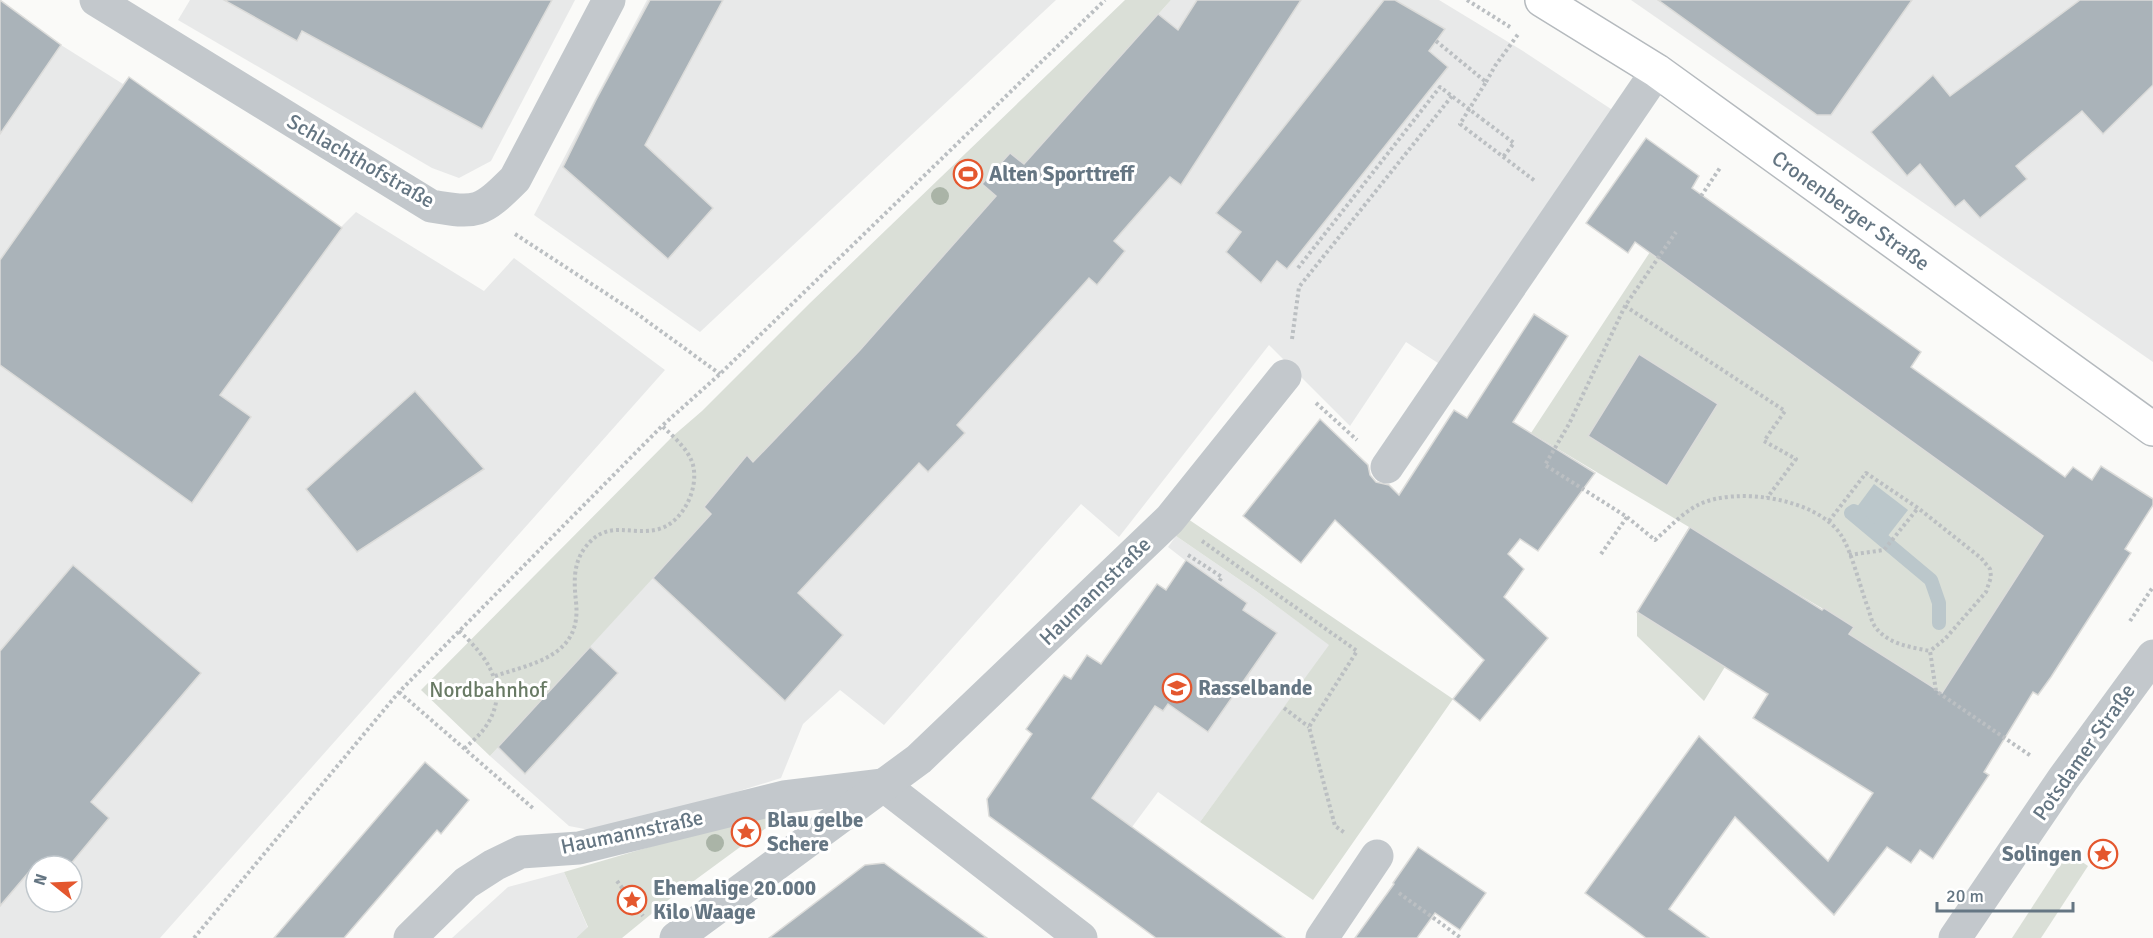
<svg xmlns="http://www.w3.org/2000/svg" width="2153" height="938" font-family="Signika,sans-serif">
<style>
.built{fill:#e8e9e9;fill-rule:evenodd}
.green{fill:#dadfd7}
.water{fill:#bbc7cb}
.lines{fill:none;stroke-linecap:round;stroke-linejoin:round}
.stream{stroke:#bbc7cb;stroke-width:14}
.building{fill:#aab3b9;stroke:#dcdcda;stroke-width:1.5}
.major-casing{stroke:#b5babe;stroke-width:36}
.path{stroke:#bbbfc2;stroke-width:4;stroke-dasharray:3 3;stroke-linecap:butt}
.minor{stroke:#c3c8cc;stroke-width:33}
.major{stroke:#fff;stroke-width:33}
.path-bridge{stroke:#bbbfc2;stroke-width:4;stroke-dasharray:3 3;stroke-linecap:butt}
.tree{fill:#aab4a7}
.labels{text-anchor:middle;dominant-baseline:central;stroke-width:6;stroke-linejoin:round;paint-order:stroke}
.street-label{font-size:21px;fill:#657683;stroke:#fff}
.poi-label{font-size:21px;font-weight:bold;fill:#657683;stroke:#fff;text-anchor:start}
.park-label{font-size:21px;fill:#687a64;stroke:#fff}
</style>
<rect width="100%" height="100%" fill="#fafaf8"/>
<g class="built">
<path d="M0,0L61,45L123,84L129,77L341,227L356,212L484,291L514,258L665,370L160,938H0ZM36,866H72V902H36Z"/>
<polygon points="190,0 575,0 491,161 459,178 432,168 178,20"/>
<polygon points="647,0 1056,0 700,332 534,215"/>
<polygon points="1171,0 1439,0 1523,51 1614,111 1444,367 1406,342 1350,426 1269,345 1119,537 1081,504 884,725 840,690 803,724 781,778 634,824 600,832 569,826 490,756 686,541 727,527 704,507 747,455 753,461 860,350 995,197 982,184 1010,153 1024,164"/>
<polygon points="1631,0 2153,0 2153,362"/>
<polygon points="1176,536 1256,591 1330,645 1200,822 1158,792 1132,827 1089,795 1068,793 1016,757 1032,734 1026,729 1064,675 1071,679 1087,655 1103,666 1157,584 1166,589 1186,561 1168,547"/>
<polygon points="564,872 588,928 576,938 452,938 508,887"/>
</g>
<g class="green">
<polygon points="1125,0 1171,0 1024,164 1010,153 983,183 996,196 860,350 753,462 746,456 704,507 727,527 686,542 490,756 421,690 673,436 702,411 810,303"/>
<polygon points="1650,252 2043,536 1935,706 1882,671 1889,659 1849,634 1854,627 1777,582 1704,701 1637,636 1637,612 1689,527 1531,433"/>
<polygon points="1188,519 1453,699 1313,900 1200,822 1329,645 1256,591 1176,536"/>
<polygon points="776,810 781,817 672,897 622,938 576,938 588,927 564,872"/>
<polygon points="2068,852 2088,866 2041,938 2012,938"/>
</g>
<polygon class="water" points="1874,484 1908,510 1887,537 1854,511"/>
<g class="lines">
<polyline class="stream" points="1854,511 1851,513 1931,580 1939,603 1939,623"/>
</g>
<g class="building">
<polygon points="0,0 61,45 0,134"/>
<polygon points="224,0 552,0 482,129 302,31 297,41"/>
<polygon points="650,0 723,0 645,145 713,208 668,259 563,167 596,100"/>
<polygon points="1197,0 1301,0 1181,185 1170,177 1114,241 1125,251 1097,285 1089,278 957,425 965,433 928,472 919,463 798,593 843,635 785,701 653,578 711,514 704,507 747,455 753,462 860,350 996,196 982,184 1010,153 1024,164 1158,14 1178,30"/>
<polygon points="1384,0 1395,0 1445,29 1429,51 1448,67 1287,269 1277,261 1261,283 1226,252 1241,232 1216,213"/>
<polygon points="1658,0 1912,0 1831,115 1817,115"/>
<polygon points="2080,0 2153,0 2153,85 2103,134 2082,111 2016,166 2027,179 1980,218 1964,200 1955,207 1920,164 1907,176 1871,132 1933,75 1950,96"/>
<polygon points="129,77 342,228 220,395 251,417 192,503 0,365 0,260"/>
<polygon points="1646,138 1699,176 1692,188 1921,352 1911,367 2065,477 2073,467 2092,480 2101,466 2153,499 2153,505 2125,549 2131,553 2051,677 2038,695 2033,692 1984,772 1989,775 1933,859 1920,850 1911,863 1887,847 1834,915 1735,817 1669,909 1709,938 1646,938 1585,893 1699,736 1828,861 1873,793 1753,718 1768,694 1637,612 1690,527 1822,610 1824,608 1854,627 1849,634 1942,693 2043,536 1635,242 1628,253 1586,223"/>
<polygon points="1534,314 1568,336 1513,422 1595,473 1538,551 1520,539 1508,554 1524,569 1504,597 1548,638 1480,721 1453,699 1484,660 1335,520 1301,563 1243,516 1320,419 1368,465 1370,475 1376,482 1389,485 1399,495 1454,410 1467,418"/>
<polygon points="1639,354 1718,404 1667,486 1588,436"/>
<polygon points="415,391 484,469 357,552 306,489"/>
<polygon points="1186,560 1247,603 1243,610 1277,633 1208,732 1168,704 1163,711 1155,706 1092,798 1285,938 1156,938 989,816 987,799 1032,734 1026,729 1064,675 1071,679 1087,655 1101,664 1157,584 1166,590"/>
<polygon points="73,565 201,673 91,802 109,818 69,866 34,866 0,906 0,651"/>
<polygon points="590,647 618,673 525,774 498,747"/>
<polygon points="425,762 469,800 441,834 437,830 344,938 274,938"/>
<polygon points="1418,847 1486,893 1460,930 1435,913 1417,938 1355,938 1394,884 1393,883"/>
<polygon points="884,863 987,938 769,938 865,865"/>
</g>
<g class="lines">
<g class="major-casing">
<g id="major">
<path id="s1" d="M1542,0L1657,71L2153,429"/>
</g>
</g>
<g class="path">
<polyline points="1467,0 1510,27"/>
<polyline points="1436,41 1486,82 1460,124 1535,181"/>
<polyline points="1486,82 1495,66 1519,33"/>
<polyline points="1482,119 1514,143 1503,157"/>
<polyline points="1701,196 1720,168"/>
<polyline points="515,234 636,313 720,374"/>
<polyline points="1625,306 1785,411 1764,441 1796,459 1767,498"/>
<polyline points="1292,339 1299,287 1452,96"/>
<polyline points="1316,403 1357,440"/>
<path d="M1627,517L1655,540C1668,529 1682,513 1698,505C1735,486 1817,498 1841,535C1852,552 1860,587 1868,608C1870,613 1871,620 1874,625C1886,644 1910,647 1930,651L1936,691L2031,756"/>
<polyline points="1829,521 1866,473 1918,508 1981,558 1990,569 1991,577 1986,592 1945,639 1930,651"/>
<polyline points="1202,541 1357,651 1309,727 1335,826 1345,833"/>
<polyline points="1601,554 1627,517 1545,465 1569,424 1625,306 1676,232"/>
<polyline points="1188,555 1222,577 1218,583"/>
<polyline points="1849,555 1884,550 1918,508"/>
<polyline points="2130,621 2153,587"/>
<path d="M459,631C489,658 512,691 484,729C478,737 470,743 463,750"/>
<path d="M495,676C534,663 582,656 576,602C574,583 573,565 584,549C607,517 630,537 659,529C683,522 699,489 693,465C689,450 674,437 662,426"/>
<polyline points="399,692 535,810"/>
<polyline points="1284,708 1309,727"/>
<polyline points="617,881 643,916"/>
<polyline points="1399,893 1461,938"/>
<polyline points="194,938 399,692 662,426 720,374 1105,0"/>
</g>
<g class="minor">
<path d="M96,0L431,206C477,214 481,213 515,179L609,0"/>
<polyline points="1387,467 1657,71"/>
<polyline points="410,938 466,883 494,865 521,852 579,848 784,797 883,785 1081,938"/>
<polyline points="676,938 919,759 1170,519 1285,376"/>
<polyline points="1322,938 1377,856"/>
<polyline points="1955,938 2063,779 2153,656"/>
</g>
<use href="#major" class="major"/>
<polyline class="path-bridge" points="1298,268 1440,87 1482,119"/>
</g>
<g class="tree">
<circle cx="940" cy="196" r="9"/>
<circle cx="715" cy="843" r="9"/>
</g>
<defs>
<g id="stadium-ring" transform="scale(1.5)"><circle r="9.5" fill="#fff" stroke="#e4572e" stroke-width="1.5"/><path d="M0-5a6.5 5 0 1 0 0 10a6.5 5 0 1 0 0-10ZM-3.5-1.8h7v3.6h-7Z" fill="#e4572e"/></g>
<g id="school-ring" transform="scale(1.5)"><circle r="9.5" fill="#fff" stroke="#e4572e" stroke-width="1.5"/><path d="M0-5L7-2L0 1L-7-2ZM-4 1L0 2.5L4 1V4Q0 6-4 4Z" fill="#e4572e"/></g>
<g id="sight-ring" transform="scale(1.5)"><circle r="9.5" fill="#fff" stroke="#e4572e" stroke-width="1.5"/><path d="M0-6L1.8-2.2L6-1.7L2.9 1.2L3.7 5.4L0 3.3L-3.7 5.4L-2.9 1.2L-6-1.7L-1.8-2.2Z" fill="#e4572e"/></g>
</defs>
<g fill-rule="evenodd">
<use href="#stadium-ring" x="968" y="174"/>
<use href="#school-ring" x="1177" y="688"/>
<use href="#sight-ring" x="746" y="832"/>
<use href="#sight-ring" x="2103" y="854"/>
<use href="#sight-ring" x="632" y="900"/>
</g>
<g class="labels">
<g class="street-label">
<text transform="translate(361 161) rotate(30)">Schlachthofstraße</text>
<text stroke="none"><textPath href="#s1" startOffset="374">Cronenberger Straße</textPath></text>
<text transform="translate(1095 591) rotate(-44)">Haumannstraße</text>
<text transform="translate(2084 752) rotate(-55)">Potsdamer Straße</text>
<text transform="translate(632 832) rotate(-12)">Haumannstraße</text>
</g>
<g class="poi-label">
<text x="989" y="174">Alten Sporttreff</text>
<text x="1198" y="688">Rasselbande</text>
<text x="767" y="820">Blau gelbe<tspan x="767" dy="24">Schere</tspan></text>
<text x="2082" y="854" text-anchor="end">Solingen</text>
<text x="653" y="888">Ehemalige 20.000<tspan x="653" dy="24">Kilo Waage</tspan></text>
</g>
<g class="park-label">
<text x="488" y="690">Nordbahnhof</text>
</g>
</g>
<g transform="translate(54 884) rotate(288)"><circle r="28" fill="#ffffff" stroke="#c1c8cd" stroke-width="1.5"/>
<path d="M0-4.5L10 22L0 15L-10 22Z" fill="#e4572e"/>
<text y="-9" font-size="16" font-weight="bold" text-anchor="middle" fill="#657683">N</text>
</g>
<path d="M1937 902v9h136v-9" fill="none" stroke="#657683" stroke-width="3"/>
<text x="1946" y="902" font-size="18" fill="#657683" stroke="#ffffff" stroke-width="4.5" paint-order="stroke">20 m</text>
</svg>
